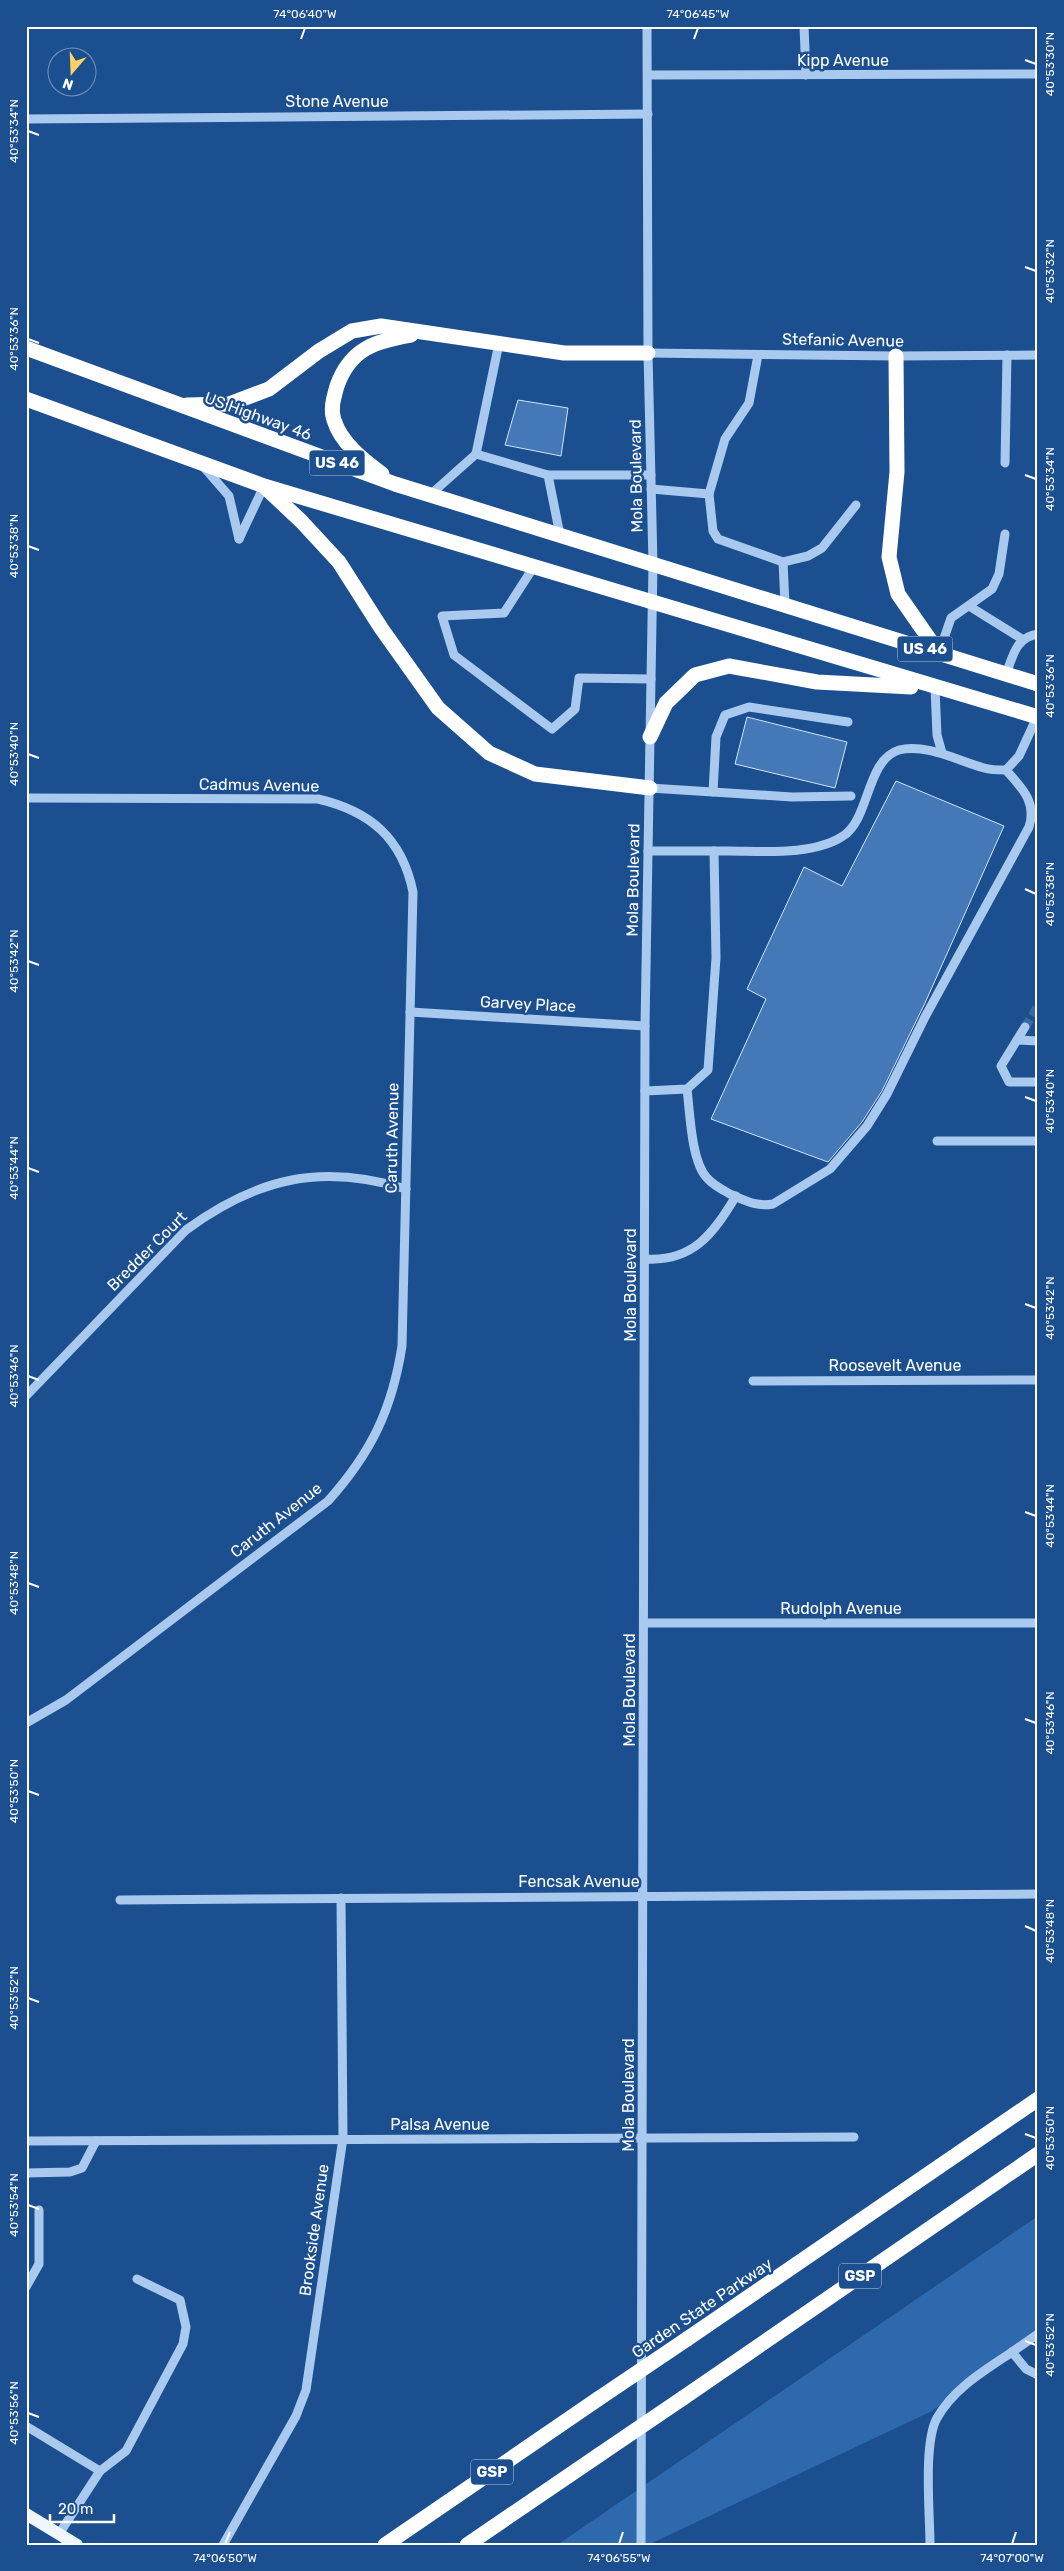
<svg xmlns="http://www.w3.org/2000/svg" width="1064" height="2571" font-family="Rubik,sans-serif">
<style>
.green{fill:#2e69ad}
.building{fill:#4478b7;stroke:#cfe3fa}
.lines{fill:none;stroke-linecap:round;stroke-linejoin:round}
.minor-tunnel{stroke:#3d69a0;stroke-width:9;stroke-dasharray:9 4.5;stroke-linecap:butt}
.minor{stroke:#a9c9ee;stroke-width:9}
.major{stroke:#f0f6ff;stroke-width:12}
.highway{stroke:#fff;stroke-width:15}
.highway-bridge{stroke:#fff;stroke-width:15}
.ticks{fill:none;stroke:#fff;stroke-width:2}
.labels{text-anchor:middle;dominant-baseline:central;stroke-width:5;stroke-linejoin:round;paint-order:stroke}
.shield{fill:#1b4f8f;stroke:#bbcadd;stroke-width:1}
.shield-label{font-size:15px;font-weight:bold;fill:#fff}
.street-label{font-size:16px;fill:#fff;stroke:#1b4f8f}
.neatline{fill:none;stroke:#fff;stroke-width:2}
.ticks-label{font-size:12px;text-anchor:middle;fill:#fff}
</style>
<rect width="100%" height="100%" fill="#1b4f8f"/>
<polygon class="green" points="1038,2216 1038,2337 932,2411 648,2545 557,2545"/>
<g class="building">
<polygon points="518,400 568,408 561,456 505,445"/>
<polygon points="747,717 847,742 835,788 735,764"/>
<polygon points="896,781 1004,826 925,1003 882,1091 862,1122 828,1162 711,1119 766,999 747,989 804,867 842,886"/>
</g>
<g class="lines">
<polyline class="minor-tunnel" points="1025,1027 1038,1006"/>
<g class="minor">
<polyline points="804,26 806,75"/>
<polyline points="648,75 1038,74"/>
<polyline points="26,119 648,114"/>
<polyline points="499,343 476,454 548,475 651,475"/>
<polyline points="648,353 896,356 1038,355"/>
<polyline points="1005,463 1007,355"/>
<polyline points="202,465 229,496 239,539"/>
<polyline points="548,475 560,535"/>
<polyline points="651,489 709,494 713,531 718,539 783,562 808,556 822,548 856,505"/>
<polyline points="709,494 725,439 749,403 758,355"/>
<polyline points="430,495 476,454"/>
<polyline points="239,539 264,486"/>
<polyline points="783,562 785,604"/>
<polyline points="533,568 504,613 442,616 454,655 552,729 575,709 579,678 651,679"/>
<polyline points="969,606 1022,639"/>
<polyline points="939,653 951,618 992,589 999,574 1005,534"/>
<path d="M1006,674C1013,656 1016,637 1038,634"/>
<polyline points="935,688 937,735 942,753"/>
<polyline points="1006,770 1019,756 1037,717"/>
<polyline points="650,788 792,797 851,796"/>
<polyline points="713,792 716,737 725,715 749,707 848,722"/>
<path d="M26,798L318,799C370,811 402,838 413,892L402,1346C392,1410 371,1453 328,1501L66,1700L26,1723"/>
<path d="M648,851C675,851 701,851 728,851C762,851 813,856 843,836C870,819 866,760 899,750C925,743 959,761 984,768C991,770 999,770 1006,770C1022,788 1037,802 1029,827L925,1017L887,1094L867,1126L830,1169L773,1204C757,1207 746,1201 732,1195C723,1190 714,1186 707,1178C691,1161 690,1112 687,1089"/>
<polyline points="410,1012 645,1026"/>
<polyline points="1025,1027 1001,1066 1009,1082 1038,1082"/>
<polyline points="1017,1040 1038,1041"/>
<polyline points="645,1091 687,1089 708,1070 716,958 714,851"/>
<polyline points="937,1141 1038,1141"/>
<path d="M645,1259C693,1262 713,1234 736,1196"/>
<polyline points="753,1381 1038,1380"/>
<path d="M26,1396L186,1230C257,1178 321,1163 406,1189"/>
<polyline points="644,1623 1038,1623"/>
<polyline points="120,1900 1038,1894"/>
<polyline points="26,2141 854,2137"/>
<polyline points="26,2173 70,2172 82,2168 96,2141"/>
<polyline points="26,2287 39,2264 39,2210"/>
<polyline points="1012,2352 1038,2334"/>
<polyline points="26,2426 100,2471 59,2534"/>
<polyline points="100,2471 126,2451 183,2344 186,2327 180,2300 137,2279"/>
<polyline points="223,2545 296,2416 306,2390 343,2138 341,1898"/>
<polyline points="641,2545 645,1026 653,564 648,353 647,26"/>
<path d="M930,2545C930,2514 923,2443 937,2418C954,2388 984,2371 1012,2352L1026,2369L1038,2375"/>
</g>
<polyline class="major" points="26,2514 77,2545"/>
<g class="highway">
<polyline points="26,348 395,484 1038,684"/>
<polyline points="896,356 897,472 889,557 898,594 939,653"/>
<polyline points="26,399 264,486 1038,717"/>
<polyline points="187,405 229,404 269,389 319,351 352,331 381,326 564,353 648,353"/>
<path d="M382,474C363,460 341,443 334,420C330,409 334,397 337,386C350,349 375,341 411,335"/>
<polyline points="267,489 301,521 339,562 381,628 438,708 489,753 535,774 650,788"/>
<polyline points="650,737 666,703 695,675 729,666 817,682 911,687"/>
<polyline points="687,2339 1038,2099"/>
<polyline points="683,2398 1038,2154"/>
<polyline points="385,2545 598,2399"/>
<polyline points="467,2545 599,2455"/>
</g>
<g class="highway-bridge">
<polyline points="598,2399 687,2339"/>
<polyline points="599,2455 683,2398"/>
</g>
</g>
<path class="ticks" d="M301,39L305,28M694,39L698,28M1025,60L1036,64M28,131L39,135M1025,267L1036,271M28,339L39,343M1025,475L1036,479M28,546L39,550M1025,682L1036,686M28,754L39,758M1025,889L1036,894M28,961L39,965M1025,1097L1036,1101M28,1168L39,1172M1025,1304L1036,1308M28,1376L39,1380M1025,1512L1036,1516M28,1583L39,1587M1025,1719L1036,1723M28,1791L39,1795M1025,1926L1036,1931M28,1998L39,2002M1025,2134L1036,2138M28,2205L39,2209M1025,2341L1036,2345M28,2413L39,2417M225,2544L230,2532M619,2544L623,2532M1012,2544L1016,2532"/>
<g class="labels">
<g class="shield">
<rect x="309.5" y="450.5" width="55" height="25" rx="4"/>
<rect x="897.5" y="636.5" width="55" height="25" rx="4"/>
<rect x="839" y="2263.5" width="42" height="25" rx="4"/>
<rect x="471" y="2459.5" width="42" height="25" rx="4"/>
</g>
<g class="shield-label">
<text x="337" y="463">US 46</text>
<text x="925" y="649">US 46</text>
<text x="860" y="2276">GSP</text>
<text x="492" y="2472">GSP</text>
</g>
<g class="street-label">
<text x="843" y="60">Kipp Avenue</text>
<text x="337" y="101">Stone Avenue</text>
<text transform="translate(843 340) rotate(1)">Stefanic Avenue</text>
<text transform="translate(258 416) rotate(20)">US Highway 46</text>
<text transform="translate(636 476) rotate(-91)">Mola Boulevard</text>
<text transform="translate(259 785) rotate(1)">Cadmus Avenue</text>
<text transform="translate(633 880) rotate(-89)">Mola Boulevard</text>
<text transform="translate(528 1004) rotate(3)">Garvey Place</text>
<text transform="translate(392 1138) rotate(-89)">Caruth Avenue</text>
<text transform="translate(147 1251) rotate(-45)">Bredder Court</text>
<text transform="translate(630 1285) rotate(-90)">Mola Boulevard</text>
<text x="895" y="1365">Roosevelt Avenue</text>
<text transform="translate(276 1520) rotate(-38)">Caruth Avenue</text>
<text x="841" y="1608">Rudolph Avenue</text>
<text transform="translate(629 1690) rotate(-90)">Mola Boulevard</text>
<text x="579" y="1881">Fencsak Avenue</text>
<text transform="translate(628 2095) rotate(-90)">Mola Boulevard</text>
<text x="440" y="2124">Palsa Avenue</text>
<text transform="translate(314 2230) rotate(-82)">Brookside Avenue</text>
<text transform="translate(702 2308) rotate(-34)">Garden State Parkway</text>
</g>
</g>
<rect width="1064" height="2571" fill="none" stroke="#1b4f8f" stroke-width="55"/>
<g transform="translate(72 72) rotate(199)"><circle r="24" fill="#1b4f8f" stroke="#7695bc"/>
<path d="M0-4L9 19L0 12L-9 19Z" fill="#ffd166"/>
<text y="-8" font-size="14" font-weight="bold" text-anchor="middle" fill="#ffffff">N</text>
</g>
<path d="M50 2514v8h64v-8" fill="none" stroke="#ffffff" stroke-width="2.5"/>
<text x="58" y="2514" font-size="15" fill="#ffffff" stroke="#1b4f8f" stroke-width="4" paint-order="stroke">20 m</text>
<rect x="28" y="28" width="1008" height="2516" class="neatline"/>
<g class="ticks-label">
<text x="305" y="18">74°06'40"W</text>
<text x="698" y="18">74°06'45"W</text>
<text transform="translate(1050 64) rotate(-90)" y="4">40°53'30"N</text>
<text transform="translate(14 131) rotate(-90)" y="4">40°53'34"N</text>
<text transform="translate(1050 271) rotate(-90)" y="4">40°53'32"N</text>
<text transform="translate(14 339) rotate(-90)" y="4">40°53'36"N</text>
<text transform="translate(1050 479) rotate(-90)" y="4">40°53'34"N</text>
<text transform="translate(14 546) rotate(-90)" y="4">40°53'38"N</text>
<text transform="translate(1050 686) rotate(-90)" y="4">40°53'36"N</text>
<text transform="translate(14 754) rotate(-90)" y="4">40°53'40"N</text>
<text transform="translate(1050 894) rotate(-90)" y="4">40°53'38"N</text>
<text transform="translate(14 961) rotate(-90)" y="4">40°53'42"N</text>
<text transform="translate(1050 1101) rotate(-90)" y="4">40°53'40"N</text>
<text transform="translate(14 1168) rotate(-90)" y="4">40°53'44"N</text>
<text transform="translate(1050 1308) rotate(-90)" y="4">40°53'42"N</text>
<text transform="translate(14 1376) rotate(-90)" y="4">40°53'46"N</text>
<text transform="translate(1050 1516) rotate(-90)" y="4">40°53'44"N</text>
<text transform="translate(14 1583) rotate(-90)" y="4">40°53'48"N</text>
<text transform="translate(1050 1723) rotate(-90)" y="4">40°53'46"N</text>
<text transform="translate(14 1791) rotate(-90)" y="4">40°53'50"N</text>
<text transform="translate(1050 1931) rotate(-90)" y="4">40°53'48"N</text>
<text transform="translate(14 1998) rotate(-90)" y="4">40°53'52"N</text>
<text transform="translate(1050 2138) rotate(-90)" y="4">40°53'50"N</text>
<text transform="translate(14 2205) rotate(-90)" y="4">40°53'54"N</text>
<text transform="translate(1050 2345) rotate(-90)" y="4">40°53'52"N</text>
<text transform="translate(14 2413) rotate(-90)" y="4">40°53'56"N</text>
<text x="225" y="2562">74°06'50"W</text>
<text x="619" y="2562">74°06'55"W</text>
<text x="1012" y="2562">74°07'00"W</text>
</g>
</svg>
